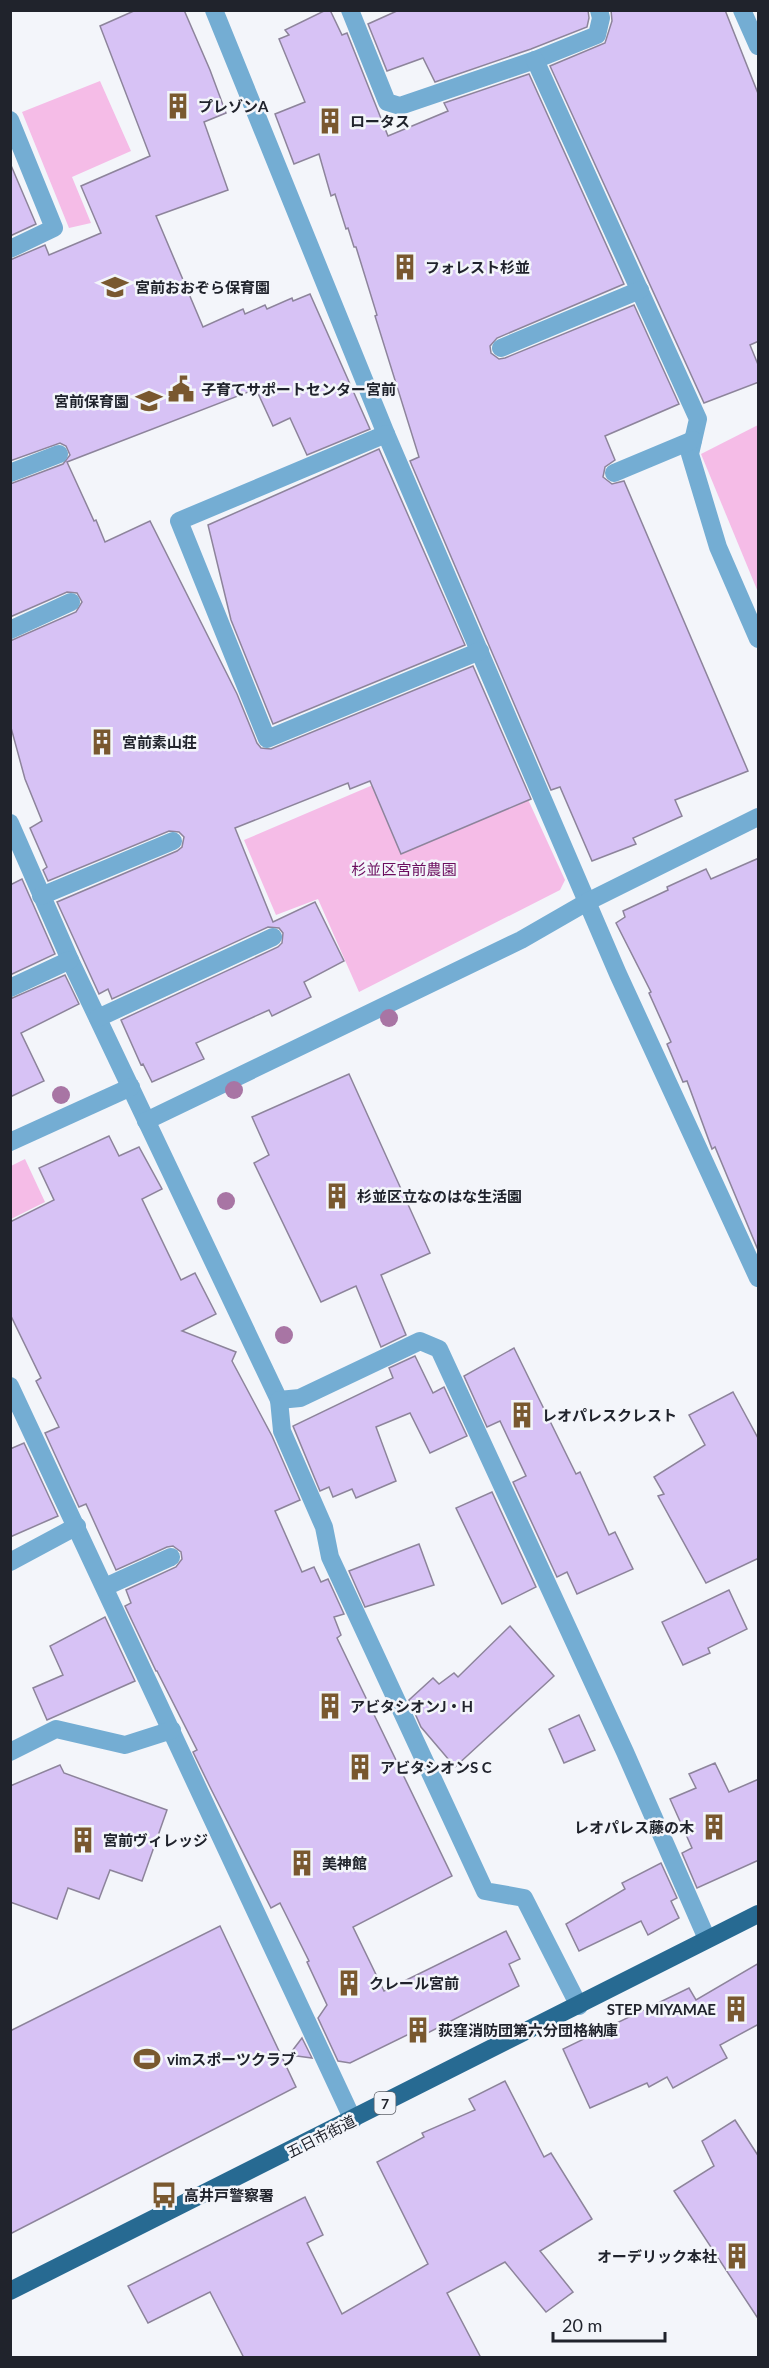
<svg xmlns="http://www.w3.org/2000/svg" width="769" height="2368" font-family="Lato,'Noto Sans JP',sans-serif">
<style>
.green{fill:#f5bce7}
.building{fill:#d7c2f5;stroke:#8d849b;stroke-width:1.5}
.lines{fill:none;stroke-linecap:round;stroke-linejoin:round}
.minor{stroke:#74add3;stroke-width:18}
.major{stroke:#276a92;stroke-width:18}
.tree{fill:#a875a4}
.labels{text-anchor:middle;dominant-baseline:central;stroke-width:5;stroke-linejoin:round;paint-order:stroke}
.shield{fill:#f3f5fa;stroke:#5f626a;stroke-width:1.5}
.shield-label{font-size:14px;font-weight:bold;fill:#20232c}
.poi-label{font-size:15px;font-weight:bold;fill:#20232c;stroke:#f3f5fa;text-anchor:start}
.park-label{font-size:15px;fill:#6b0d5e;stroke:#f3f5fa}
.street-label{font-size:15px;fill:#20232c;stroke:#f3f5fa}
</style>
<rect width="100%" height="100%" fill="#f3f5fa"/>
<g class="green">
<polygon points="100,81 131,151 72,177 91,223 69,228 22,112"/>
<polygon points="758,425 758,592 701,454"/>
<polygon points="497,732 565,880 560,890 359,992 318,899 276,915 244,840"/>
<polygon points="25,1159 45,1202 11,1219 11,1166"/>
</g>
<g class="building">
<polygon points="136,10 184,10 210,70 226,113 204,122 228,190 156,216 203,327 243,309 245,314 265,305 267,309 292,298 293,301 310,294 370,429 307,455 290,418 273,426 256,389 67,462 94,521 96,520 105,542 150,521 237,694 257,743 261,748 271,749 473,666 531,799 401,854 370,781 350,789 348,783 235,828 273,922 315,902 344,961 304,982 311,997 272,1016 269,1010 196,1043 204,1059 152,1082 143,1064 141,1065 121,1020 278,947 282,943 283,933 279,928 268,927 112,999 108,989 99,994 57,902 177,851 182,847 184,837 179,832 169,831 48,881 43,870 47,867 30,828 42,821 25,779 10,724 10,641 76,612 82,602 77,593 67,592 10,617 10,484 63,464 70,455 66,446 60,443 10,461 10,260 45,245 49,255 101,233 81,186 150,156 100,26"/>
<polygon points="326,10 330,10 342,35 347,33 388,136 448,111 444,103 529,74 624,284 497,338 490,346 491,353 499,359 505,358 634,305 679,404 605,436 615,460 605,467 603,477 612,484 624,481 748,771 675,800 682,816 633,838 636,844 592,861 560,787 551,790 410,461 419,457 375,316 377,315 356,247 354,247 348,228 346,229 335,194 331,196 319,154 294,164 275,114 305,102 279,39 289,35 285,30"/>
<polygon points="399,10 588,10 589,18 587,27 531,49 435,82 423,58 387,71 368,24"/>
<polygon points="611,10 725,10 759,96 759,341 750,345 759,367 759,382 704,403 550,66 605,43 612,21"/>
<polygon points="10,163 36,224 10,236"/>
<polygon points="379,449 465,645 273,724 231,620 208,525"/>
<polygon points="759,858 759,1250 758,1250 715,1147 712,1149 687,1081 683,1082 667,1044 671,1042 649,993 651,992 616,923 625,917 623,911 668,890 667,887 706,869 711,879"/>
<polygon points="22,879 55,954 10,975 10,885"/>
<polygon points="65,975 79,1004 21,1033 44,1081 10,1097 10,999"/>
<polygon points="349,1074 430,1253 381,1275 406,1335 381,1347 356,1286 321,1302 254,1163 269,1155 252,1117"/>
<polygon points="109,1136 119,1156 139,1147 162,1189 142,1199 181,1280 195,1273 216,1314 182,1331 236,1352 232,1361 272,1436 300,1500 275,1511 302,1572 314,1567 321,1582 328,1579 344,1614 334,1617 341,1635 337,1638 452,1876 353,1927 384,1991 506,1931 520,1959 509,1964 519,1986 412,2041 409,2034 350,2063 338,2061 318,2018 327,2005 307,1962 309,1961 280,1903 271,1908 210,1787 193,1752 197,1750 157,1671 156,1671 125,1606 131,1603 126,1590 176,1567 182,1559 181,1552 173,1546 167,1547 116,1570 86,1504 79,1507 45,1433 59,1427 36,1381 41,1378 10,1314 10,1222 54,1200 39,1168"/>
<polygon points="514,1348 576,1474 580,1472 609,1535 615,1532 633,1569 577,1594 567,1572 557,1577 513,1482 526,1476 500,1421 487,1427 464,1376"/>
<polygon points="415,1356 433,1393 444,1387 467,1436 430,1453 410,1413 376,1427 396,1481 356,1498 352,1489 333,1497 329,1487 320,1491 293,1426 393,1378 389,1368"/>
<polygon points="733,1392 759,1440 759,1558 706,1583 658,1496 664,1494 654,1477 705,1445 689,1415"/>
<polygon points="24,1443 58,1516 10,1537 10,1449"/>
<polygon points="492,1492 536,1587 502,1604 456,1508"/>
<polygon points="419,1544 434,1585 365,1607 349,1571"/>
<polygon points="729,1590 747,1629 708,1648 710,1653 683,1665 662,1622"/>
<polygon points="105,1617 135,1681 47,1720 33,1688 63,1675 50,1646"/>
<polygon points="510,1626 554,1676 455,1767 421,1727 409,1700 433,1678 439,1684 454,1673 458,1677"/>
<polygon points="579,1715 595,1750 564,1763 549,1729"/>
<polygon points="715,1763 729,1792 759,1779 759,1860 697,1888 682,1853 692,1848 670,1799 696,1788 689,1774"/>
<polygon points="60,1765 64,1773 167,1810 142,1881 110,1870 99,1899 68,1888 57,1919 10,1902 10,1786"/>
<polygon points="661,1863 677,1898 671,1901 679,1918 648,1935 641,1921 579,1951 566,1924 625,1889 622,1883"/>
<polygon points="220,1926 296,2087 10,2234 10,2031"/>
<polygon points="759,1963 759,2024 720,2045 727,2058 673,2088 667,2077 649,2087 647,2083 590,2108 563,2049 689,1988 696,2000"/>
<polygon points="302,2038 312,2058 289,2055"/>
<polygon points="505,2081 544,2157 551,2153 592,2219 540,2251 573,2292 546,2312 505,2262 447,2293 481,2358 244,2358 210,2292 148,2323 128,2286 305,2197 323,2235 307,2243 342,2314 428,2264 377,2162 424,2137 422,2133 475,2110 469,2099"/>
<polygon points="735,2120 759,2157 759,2320 674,2191 714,2166 702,2141"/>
</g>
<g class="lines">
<g class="minor">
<polyline points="214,10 386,434 618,974 758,1278"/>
<polyline points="350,10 387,102 400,106 535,60 597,35 601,18 599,10"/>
<polyline points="742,10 758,46"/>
<polyline points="535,60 698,419 690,454 718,547 758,639"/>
<polyline points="10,120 54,228 10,249"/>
<polyline points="501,348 640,290"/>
<polyline points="386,434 179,521 267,739 480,651"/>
<polyline points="10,473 59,454"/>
<polyline points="614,473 693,440"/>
<polyline points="10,630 71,602"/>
<polyline points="10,823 70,960 279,1400 300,1398 420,1341 439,1349 625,1752 707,1939"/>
<polyline points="41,896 173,841"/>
<polyline points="10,988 70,960"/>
<polyline points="98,1018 273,937"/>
<polyline points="146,1121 521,940 587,902 758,817"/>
<polyline points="10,1142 131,1087"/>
<polyline points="10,1386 353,2120"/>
<polyline points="279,1400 282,1431 324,1527 330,1557 485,1891 524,1898 579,2006"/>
<polyline points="10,1562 77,1526"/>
<polyline points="105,1587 171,1557"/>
<polyline points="10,1752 56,1729 125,1745 172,1730"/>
</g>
<polyline class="major" points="10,2291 758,1914"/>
</g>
<g class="tree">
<circle cx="389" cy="1018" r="9"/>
<circle cx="234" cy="1090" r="9"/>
<circle cx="61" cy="1095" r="9"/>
<circle cx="226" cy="1201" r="9"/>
<circle cx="284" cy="1335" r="9"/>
</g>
<defs>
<g id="building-bare" transform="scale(2.07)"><path d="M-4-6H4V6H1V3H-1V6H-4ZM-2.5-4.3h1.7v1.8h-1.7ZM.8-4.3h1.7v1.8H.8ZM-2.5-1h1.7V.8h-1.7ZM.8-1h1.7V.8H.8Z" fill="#79582f" stroke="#f3f5fa" stroke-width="2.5" paint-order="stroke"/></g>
<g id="school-bare" transform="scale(2.07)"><path d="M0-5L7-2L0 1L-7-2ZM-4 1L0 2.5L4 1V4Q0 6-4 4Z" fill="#79582f" stroke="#f3f5fa" stroke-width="2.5" paint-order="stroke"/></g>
<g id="civic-bare" transform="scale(2.07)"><path d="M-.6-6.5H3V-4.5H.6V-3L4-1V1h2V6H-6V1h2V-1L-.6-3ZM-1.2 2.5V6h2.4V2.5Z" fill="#79582f" stroke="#f3f5fa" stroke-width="2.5" paint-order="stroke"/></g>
<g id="stadium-bare" transform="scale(2.07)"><path d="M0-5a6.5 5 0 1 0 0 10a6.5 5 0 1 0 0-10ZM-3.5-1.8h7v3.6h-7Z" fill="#79582f" stroke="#f3f5fa" stroke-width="2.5" paint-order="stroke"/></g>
<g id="bus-bare" transform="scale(2.07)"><path d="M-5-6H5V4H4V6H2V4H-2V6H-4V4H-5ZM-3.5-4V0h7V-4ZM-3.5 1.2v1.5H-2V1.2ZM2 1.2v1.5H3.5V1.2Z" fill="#79582f" stroke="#f3f5fa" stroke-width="2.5" paint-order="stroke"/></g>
</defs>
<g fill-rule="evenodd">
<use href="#building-bare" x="178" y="106"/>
<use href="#building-bare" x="330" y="121"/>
<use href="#building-bare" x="405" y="267"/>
<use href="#school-bare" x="115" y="287"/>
<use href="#civic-bare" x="181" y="389"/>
<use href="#school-bare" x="149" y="401"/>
<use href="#building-bare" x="102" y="742"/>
<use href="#building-bare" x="337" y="1196"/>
<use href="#building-bare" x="522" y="1415"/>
<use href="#building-bare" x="330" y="1706"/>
<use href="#building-bare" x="360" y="1767"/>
<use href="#building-bare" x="714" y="1827"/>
<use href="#building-bare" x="83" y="1840"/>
<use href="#building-bare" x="302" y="1863"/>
<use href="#building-bare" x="349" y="1983"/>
<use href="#building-bare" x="736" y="2009"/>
<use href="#building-bare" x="418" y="2030"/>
<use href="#stadium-bare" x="147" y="2059"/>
<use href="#bus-bare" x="164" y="2195"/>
<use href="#building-bare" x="737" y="2256"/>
</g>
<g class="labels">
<rect class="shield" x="374.5" y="2092" width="21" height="22" rx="4.5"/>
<g class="shield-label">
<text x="385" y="2103">7</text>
</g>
<g class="poi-label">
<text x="198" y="106">プレゾンA</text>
<text x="350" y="121">ロータス</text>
<text x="425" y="267">フォレスト杉並</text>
<text x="135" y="287">宮前おおぞら保育園</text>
<text x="201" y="389">子育てサポートセンター宮前</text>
<text x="129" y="401" text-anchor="end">宮前保育園</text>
<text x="122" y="742">宮前素山荘</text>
<text x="357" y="1196">杉並区立なのはな生活園</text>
<text x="542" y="1415">レオパレスクレスト</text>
<text x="350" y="1706">アビタシオンJ・H</text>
<text x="380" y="1767">アビタシオンS C</text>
<text x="694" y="1827" text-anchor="end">レオパレス藤の木</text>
<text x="103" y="1840">宮前ヴィレッジ</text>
<text x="322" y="1863">美神館</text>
<text x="369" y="1983">クレール宮前</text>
<text x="716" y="2009" text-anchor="end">STEP MIYAMAE</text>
<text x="438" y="2030">荻窪消防団第六分団格納庫</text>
<text x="167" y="2059">vimスポーツクラブ</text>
<text x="184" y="2195">高井戸警察署</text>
<text x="717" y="2256" text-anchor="end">オーデリック本社</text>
</g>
<g class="park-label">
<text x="404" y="869">杉並区宮前農園</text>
</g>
<g class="street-label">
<text transform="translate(321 2136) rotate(-27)">五日市街道</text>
</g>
</g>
<rect width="769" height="2368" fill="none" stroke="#20232c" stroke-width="24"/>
<path d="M553 2332v9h112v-9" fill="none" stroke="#20232c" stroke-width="3"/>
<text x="562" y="2332" font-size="18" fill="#20232c" stroke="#f3f5fa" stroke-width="4.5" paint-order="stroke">20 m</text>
</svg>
